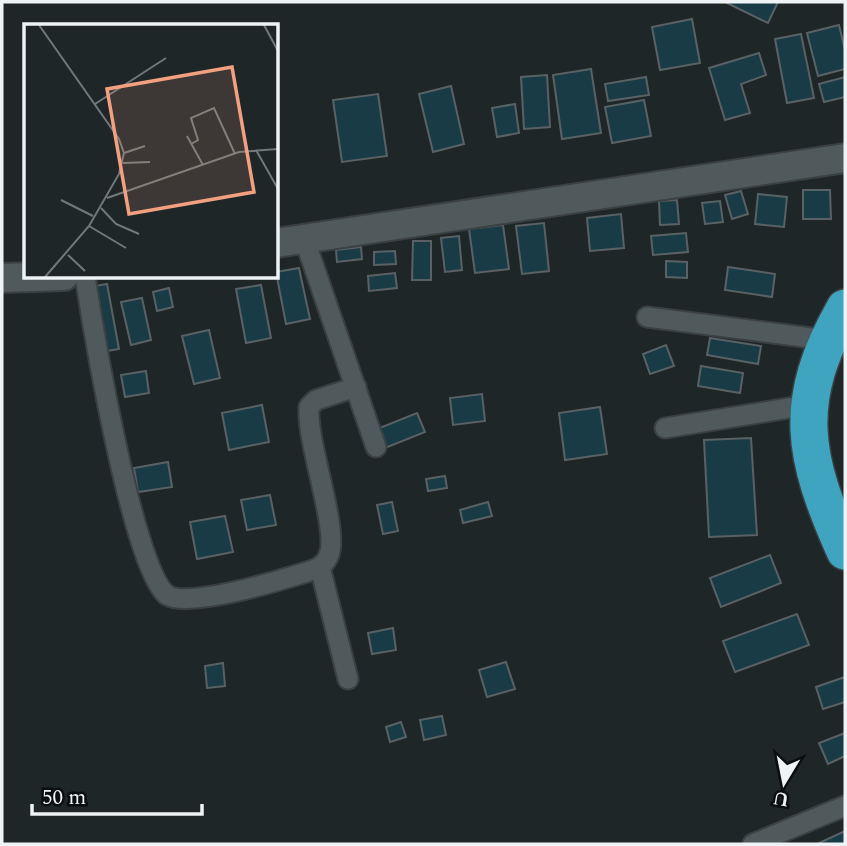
<svg xmlns="http://www.w3.org/2000/svg" width="847" height="846" font-family="Spectral,serif">
<style>
.building{fill:#193b45;stroke:#596164;stroke-width:2}
.lines{fill:none;stroke-linecap:round;stroke-linejoin:round}
.street-casing{stroke:#3b4143;stroke-width:23}
.secondary-casing{stroke:#3b4143;stroke-width:32}
.highway-casing{stroke:#3b4143;stroke-width:40}
.street{stroke:#50595b;stroke-width:19}
.secondary{stroke:#50595b;stroke-width:28}
.highway{stroke:#3fa4bf;stroke-width:37}
.inset-road{fill:none;stroke:#71787a;stroke-width:2}
.view{fill:#f2a07f;fill-opacity:0.15;stroke:#f2a07f;stroke-width:3.5}
.inset-edge{fill:none;stroke:#eef3f5;stroke-width:3.5}
</style>
<rect width="100%" height="100%" fill="#1e2628"/>
<g class="building">
<polygon points="725,2 778,2 768,23"/>
<polygon points="692,19 700,63 660,70 652,27"/>
<polygon points="839,25 845,50 845,69 818,76 807,33"/>
<polygon points="801,34 814,98 787,103 775,39"/>
<polygon points="759,53 766,75 741,84 750,113 725,120 709,68"/>
<polygon points="591,69 601,133 562,139 553,75"/>
<polygon points="547,75 550,127 524,129 521,77"/>
<polygon points="646,77 649,95 608,101 605,84"/>
<polygon points="845,77 845,97 824,102 819,84"/>
<polygon points="451,86 464,144 433,152 419,94"/>
<polygon points="378,94 387,156 342,162 333,100"/>
<polygon points="644,100 651,136 612,143 605,107"/>
<polygon points="515,104 519,133 497,137 492,108"/>
<polygon points="803,190 830,190 831,219 803,219"/>
<polygon points="741,191 748,214 732,219 725,195"/>
<polygon points="758,194 787,197 784,227 755,224"/>
<polygon points="677,200 679,224 660,225 659,201"/>
<polygon points="720,201 723,222 705,224 702,203"/>
<polygon points="621,214 624,248 590,251 587,218"/>
<polygon points="544,223 549,271 522,274 516,226"/>
<polygon points="503,225 509,269 475,273 469,229"/>
<polygon points="686,233 688,252 653,255 651,236"/>
<polygon points="459,236 462,270 445,272 441,238"/>
<polygon points="413,241 431,241 431,280 412,280"/>
<polygon points="361,247 362,259 337,262 336,250"/>
<polygon points="395,251 396,264 374,265 374,252"/>
<polygon points="666,261 687,262 687,278 666,277"/>
<polygon points="728,267 775,274 772,297 725,290"/>
<polygon points="299,268 310,319 286,324 276,272"/>
<polygon points="395,273 397,288 369,291 368,276"/>
<polygon points="107,284 119,349 107,351 95,286"/>
<polygon points="261,285 271,338 246,343 236,289"/>
<polygon points="169,288 173,307 157,311 153,292"/>
<polygon points="142,298 151,340 131,345 121,302"/>
<polygon points="209,330 220,378 194,384 182,336"/>
<polygon points="710,338 761,346 758,364 707,355"/>
<polygon points="666,345 674,366 650,374 643,354"/>
<polygon points="701,366 743,373 740,393 698,386"/>
<polygon points="146,371 149,393 125,397 121,375"/>
<polygon points="482,394 485,421 453,425 450,398"/>
<polygon points="262,405 269,442 229,450 222,413"/>
<polygon points="600,407 607,454 565,460 559,413"/>
<polygon points="417,413 425,432 385,448 377,429"/>
<polygon points="751,438 757,535 709,537 704,440"/>
<polygon points="168,462 172,487 138,492 134,468"/>
<polygon points="445,476 447,488 428,491 426,479"/>
<polygon points="270,495 276,525 247,530 241,500"/>
<polygon points="392,502 398,531 383,534 377,505"/>
<polygon points="488,502 492,516 463,523 460,510"/>
<polygon points="225,516 233,552 197,559 190,522"/>
<polygon points="770,555 781,583 721,607 710,578"/>
<polygon points="797,614 809,645 735,672 723,641"/>
<polygon points="393,628 396,650 372,654 368,633"/>
<polygon points="506,662 515,689 487,697 479,670"/>
<polygon points="223,663 225,686 207,688 205,666"/>
<polygon points="845,677 845,702 823,709 816,687"/>
<polygon points="442,716 446,735 424,740 420,720"/>
<polygon points="401,722 406,737 390,742 386,727"/>
<polygon points="845,733 845,756 828,764 819,743"/>
<polygon points="845,831 845,844 817,844"/>
</g>
<g class="lines">
<g class="street-casing">
<g id="street">
<polyline points="304,238 376,447"/>
<path d="M85,276C93,328 133,570 167,595C187,609 281,580 307,572C316,569 324,566 328,557C341,534 306,443 309,407L316,400L356,387"/>
<polyline points="647,317 827,340"/>
<polyline points="665,428 808,405"/>
<polyline points="320,567 348,679"/>
<polyline points="753,844 845,806"/>
</g>
</g>
<g class="secondary-casing">
<g id="secondary">
<polyline points="276,243 845,158"/>
<polyline points="2,278 64,276"/>
</g>
</g>
<g class="highway-casing">
<path id="highway" d="M845,308C791,402 803,457 845,551"/>
</g>
<use href="#street" class="street"/>
<use href="#secondary" class="secondary"/>
<use href="#highway" class="highway"/>
</g>
<g transform="translate(24 24)">
<rect width="254" height="254" fill="#1e2628"/>
<path class="inset-road" d="M15,1L95,115L100,129L95,150L65,202L21,253M240,1L254,27M71,80L142,34M163,112L179,141M167,120L174,116L167,94L190,84L211,130M232,126L254,165M100,129L121,122M99,139L126,138M83,174L215,128L254,125M37,176L69,192M77,184L92,200L115,210M65,202L102,224M44,231L61,247"/>
<path class="view" d="M208,43L230,168L105,190L83,65Z"/>
<rect width="254" height="254" class="inset-edge"/>
</g>
<rect width="847" height="846" fill="none" stroke="#eef3f5" stroke-width="7"/>
<g transform="translate(784 783) rotate(190)" stroke="#0b0e0f" stroke-width="5" paint-order="stroke">
<path d="M0-5L12 26L0 18L-12 26Z" fill="#eef3f5"/>
<text y="-10" font-size="19" font-weight="bold" text-anchor="middle" fill="#eef3f5">U</text>
</g>
<path d="M32 804v10h170v-10" fill="none" stroke="#eef3f5" stroke-width="3.5"/>
<text x="42" y="804" font-size="21" fill="#eef3f5" stroke="#0b0e0f" stroke-width="5" paint-order="stroke">50 m</text>
</svg>
